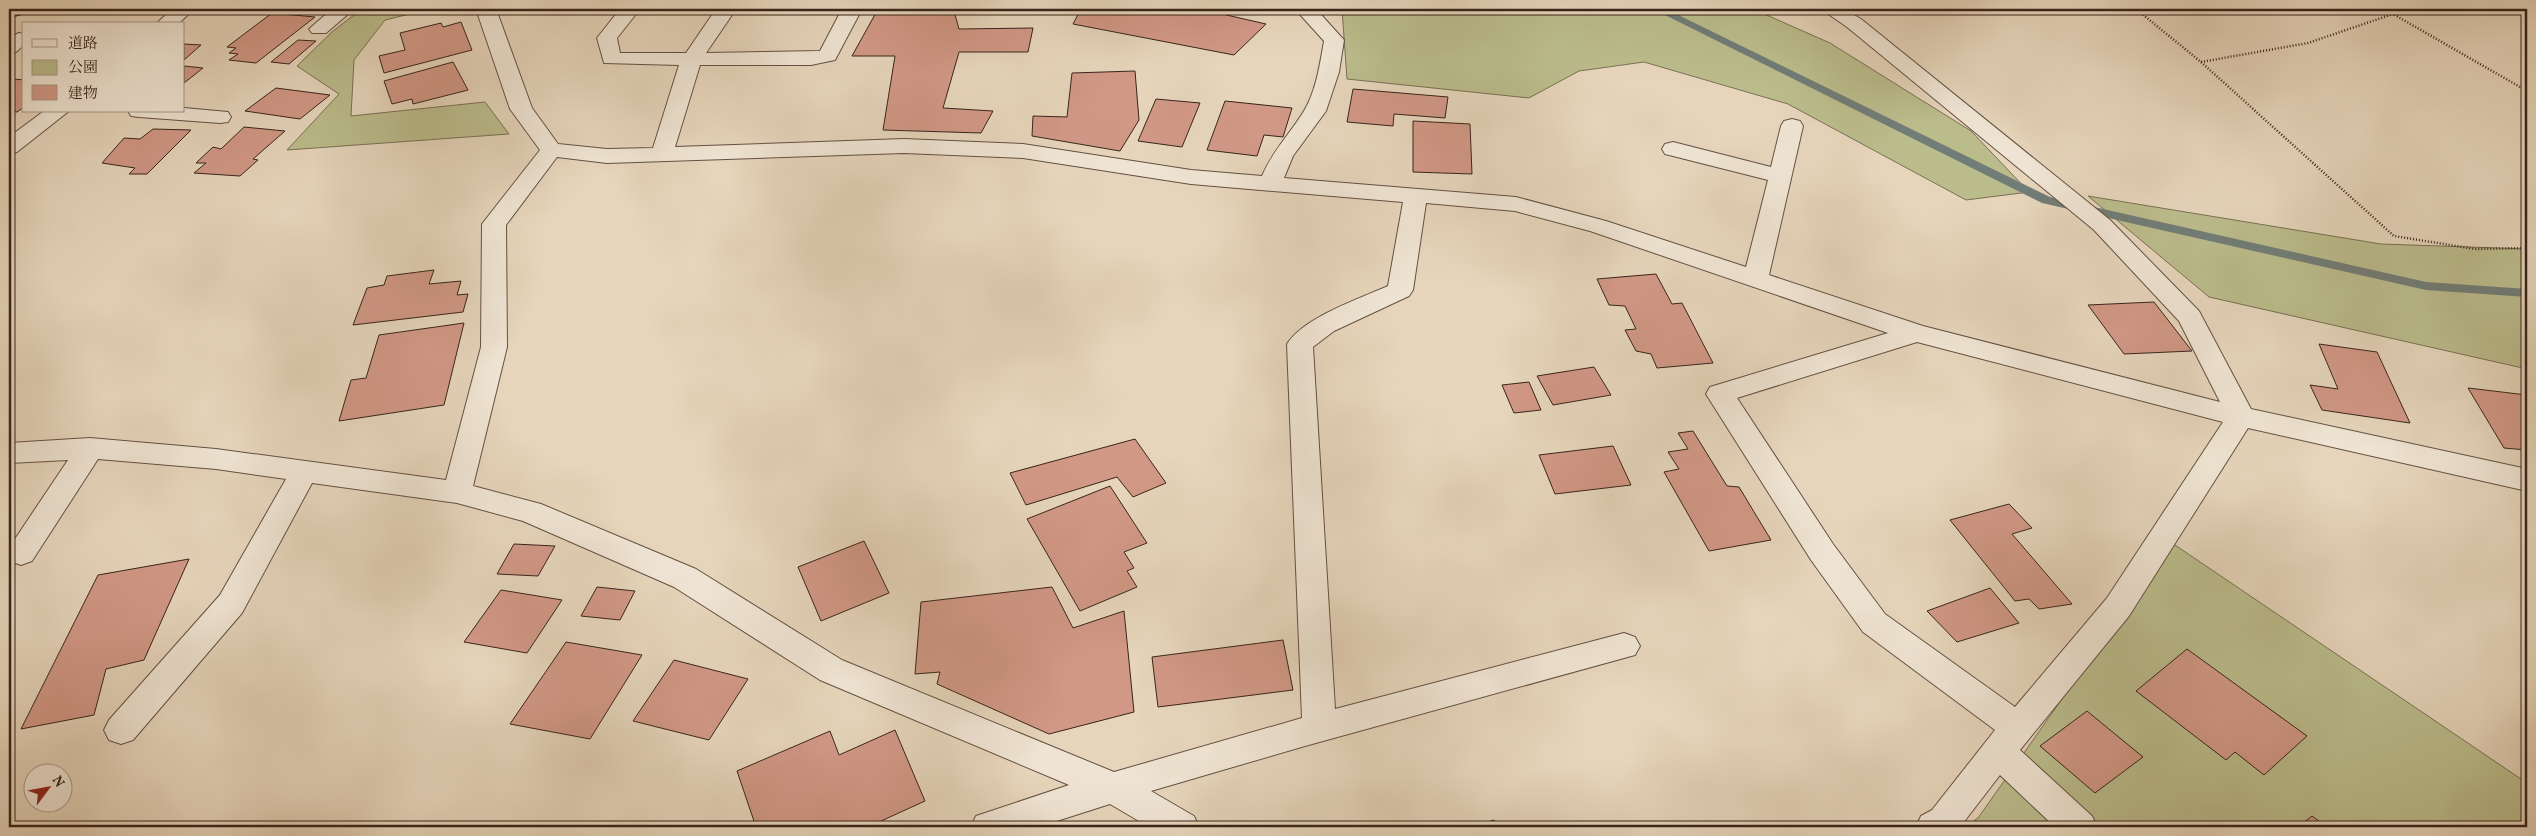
<svg xmlns="http://www.w3.org/2000/svg" width="2536" height="836" font-family="Vollkorn,'Noto Serif JP',serif">
<style>
.green{fill:#bbbc8c;stroke:#7a7054}
.lines{fill:none;stroke-linecap:round;stroke-linejoin:round}
.stream{fill:#717d77;fill-rule:evenodd}
.building{fill:#d19886;stroke:#38241b}
.minor-casing{stroke:#645043;stroke-width:2}
.path{stroke:#38241b;stroke-width:2.5;stroke-dasharray:1 2;stroke-linecap:butt}
.minor{fill:#efe4d3;fill-rule:evenodd}
</style>
<rect width="100%" height="100%" fill="#e6d5bb"/>
<filter id="stains"><feTurbulence type="fractalNoise" baseFrequency=".004" numOctaves="4"/><feColorMatrix values="0 0 0 0 .2 0 0 0 0 .09 0 0 0 0 .02 0 0 0 .5 -.17"/></filter>
<radialGradient id="worn" r=".72"><stop offset=".6" stop-color="#630" stop-opacity="0"/><stop offset="1" stop-color="#630" stop-opacity=".3"/></radialGradient>
<g class="green">
<polygon points="362,9 431,9 385,20 354,60 351,116 485,102 509,134 287,150 339,94 297,66 333,31"/>
<polygon points="1342,9 1753,9 1830,43 1971,131 2029,192 1966,200 1788,104 1644,62 1579,71 1529,98 1347,79"/>
<polygon points="2088,196 2381,244 2527,249 2527,369 2209,297"/>
<polygon points="2172,543 2527,783 2527,823 2524,827 1964,827 1978,818"/>
</g>
<g class="lines">
<polygon class="stream" points="1653,9 1666,9 2050,197 2426,282 2527,289 2527,297 2426,290 2042,203"/>
</g>
<g class="building">
<polygon points="9,9 42,9 9,18"/>
<polygon points="878,9 954,11 959,29 1033,28 1028,52 959,52 943,108 993,111 981,133 883,130 895,56 852,56"/>
<polygon points="1081,9 1219,9 1218,13 1266,24 1234,55 1073,24"/>
<polygon points="272,13 315,17 256,63 229,60 238,54 229,53 236,48 227,47"/>
<polygon points="461,22 472,50 384,73 379,56 405,50 400,33 441,23 443,27"/>
<polygon points="298,40 316,41 289,64 271,62"/>
<polygon points="184,44 201,45 184,60"/>
<polygon points="453,62 468,90 413,104 412,99 392,104 384,81"/>
<polygon points="184,67 184,66 203,68 184,83"/>
<polygon points="1135,71 1139,120 1120,151 1032,136 1033,116 1067,117 1072,73"/>
<polygon points="14,79 24,80 24,107 17,112 9,111 9,82"/>
<polygon points="276,88 330,95 300,119 245,111"/>
<polygon points="1353,89 1448,97 1445,118 1394,114 1393,126 1347,122"/>
<polygon points="1156,99 1200,103 1182,147 1138,141"/>
<polygon points="1225,101 1292,108 1283,137 1264,135 1257,156 1207,150"/>
<polygon points="1413,121 1470,124 1472,174 1413,172"/>
<polygon points="244,127 285,131 253,159 258,160 240,176 194,173 206,163 196,163 213,147 221,149"/>
<polygon points="153,129 191,130 147,174 129,174 135,168 102,163 124,138 140,139"/>
<polygon points="434,270 429,284 461,281 457,295 468,294 463,312 353,325 367,288 384,285 387,276"/>
<polygon points="1656,274 1672,304 1682,303 1713,363 1657,368 1651,354 1636,351 1625,330 1636,329 1625,306 1609,305 1597,279"/>
<polygon points="2154,302 2192,351 2124,354 2088,305"/>
<polygon points="464,323 444,405 339,421 351,380 366,378 379,335"/>
<polygon points="2319,344 2377,352 2410,423 2322,410 2310,385 2338,389"/>
<polygon points="1594,367 1611,395 1553,405 1537,376"/>
<polygon points="1529,382 1541,410 1514,413 1502,385"/>
<polygon points="2468,388 2527,395 2527,450 2504,448"/>
<polygon points="1693,431 1727,486 1739,487 1771,540 1709,551 1664,472 1679,469 1668,452 1688,449 1678,433"/>
<polygon points="1135,439 1166,483 1133,497 1117,477 1026,505 1010,473"/>
<polygon points="1613,446 1631,485 1555,494 1539,455"/>
<polygon points="1110,486 1147,543 1124,552 1134,568 1127,571 1137,587 1080,611 1027,519"/>
<polygon points="2009,504 2032,528 2012,534 2072,604 2039,609 2029,599 2015,601 1950,520"/>
<polygon points="864,541 889,593 821,621 798,567"/>
<polygon points="514,544 555,546 538,576 497,574"/>
<polygon points="189,559 144,660 106,669 94,715 21,729 98,575"/>
<polygon points="597,587 635,591 620,620 581,616"/>
<polygon points="1052,587 1073,628 1124,611 1134,712 1049,734 937,684 940,672 915,674 921,602"/>
<polygon points="1990,588 2019,623 1957,642 1927,611"/>
<polygon points="501,590 562,600 527,653 464,642"/>
<polygon points="1283,640 1293,690 1158,707 1152,657"/>
<polygon points="566,642 642,655 590,739 510,724"/>
<polygon points="2187,649 2307,736 2264,775 2235,752 2226,760 2136,691"/>
<polygon points="674,660 748,679 709,740 633,721"/>
<polygon points="2087,711 2143,757 2095,793 2040,746"/>
<polygon points="895,730 925,801 868,827 756,827 737,771 830,731 839,755"/>
<polygon points="2312,816 2327,827 2298,827"/>
<polygon points="1494,820 1497,827 1471,827"/>
</g>
<g class="lines">
<g class="minor-casing">
<g id="minor">
<polygon points="172,9 194,9 178,24 156,24"/>
<polygon points="332,9 354,9 326,33 312,33 309,29"/>
<path d="M476,9H496L532,108L558,144L607,149L653,148L679,65L604,63L597,38L620,9H640L617,38L620,53H686L716,9H736L706,53L820,51L842,9H862L835,60L811,65H700L675,147L904,139L1023,144L1191,170L1262,176C1273,150 1290,134 1304,111C1316,91 1320,64 1324,41L1295,9H1316L1344,40L1339,72L1326,111L1293,156L1284,178L1516,197L1606,221L1746,267L1768,180L1665,154L1662,149L1665,144L1673,142L1771,167L1781,126L1784,121L1792,119L1800,121L1803,126L1769,275L1923,326L2220,402L2179,321L2094,230L1847,27L1821,9H1844L1861,19L2110,220L2199,311L2251,409L2527,469V491L2248,428L2129,616L2020,750L2092,816L2097,827H2055L2000,775L1960,827H1916L1921,816L1932,810L1995,730L1863,632L1811,560L1706,394L1710,387L1888,333L1590,231L1515,211L1426,203L1413,290L1409,296L1334,331L1313,347L1335,709L1624,633L1635,637L1640,646L1635,655L1305,746L1151,791L1194,816L1199,827H1149L1110,804L1038,827H971L976,816L1069,785L820,680L674,587L523,521L457,503L312,483L242,613L133,740L121,744L109,740L104,730L109,720L220,595L286,479L216,469L98,459L32,561L21,565L10,561L9,548L68,460L9,463V443L90,438L216,449L446,480L481,347L482,224L540,150L510,109ZM904,153L1023,158L1191,184L1403,202L1388,286C1359,299 1304,317 1287,344L1302,718L1114,772L842,660L696,569L541,504L473,486L507,347L506,225L557,157L607,163ZM1917,342L2223,422L2107,598L2015,707L1885,614L1833,544L1737,398Z"/>
<polygon points="19,33 24,34 24,45 16,52 9,54 9,38"/>
<polygon points="184,108 228,112 231,117 228,122 220,123 139,117 131,116 128,111 184,111"/>
<polygon points="44,111 69,111 17,152 9,154 9,137"/>
</g>
</g>
<g class="path">
<polyline points="2136,9 2201,62 2394,236 2475,249 2527,248"/>
<polyline points="2418,9 2393,14 2527,91"/>
<polyline points="2201,62 2308,43 2393,14"/>
</g>
<use href="#minor" class="minor"/>
</g>
<rect width="2536" height="836" fill="none" stroke="#e6d5bb" stroke-width="30"/>
<rect x="10" y="10" width="2516" height="816" fill="none" stroke="#38241b" stroke-width="2.5"/>
<rect x="15" y="15" width="2506" height="806" fill="none" stroke="#38241b"/>
<rect x="22" y="22" width="162" height="90" fill="#efe4d3" stroke="#a69789"/>
<rect x="32" y="39" width="25" height="8" fill="#efe4d3" stroke="#a69789"/>
<text x="68" y="48" font-size="15" fill="#38241b">道路</text>
<rect x="32" y="60" width="25" height="15" fill="#bbbc8c" stroke="#a69789"/>
<text x="68" y="72" font-size="15" fill="#38241b">公園</text>
<rect x="32" y="85" width="25" height="15" fill="#d19886" stroke="#a69789"/>
<text x="68" y="98" font-size="15" fill="#38241b">建物</text>
<g transform="translate(48 788) rotate(58)"><circle r="24" fill="#efe4d3" stroke="#a69789"/>
<path d="M0-4L9 19L0 12L-9 19Z" fill="#8f2418"/>
<text y="-8" font-size="14" font-weight="bold" text-anchor="middle" fill="#38241b">N</text>
</g>
<rect width="100%" height="100%" filter="url(#stains)"/>
<rect width="100%" height="100%" fill="url(#worn)"/>
</svg>
